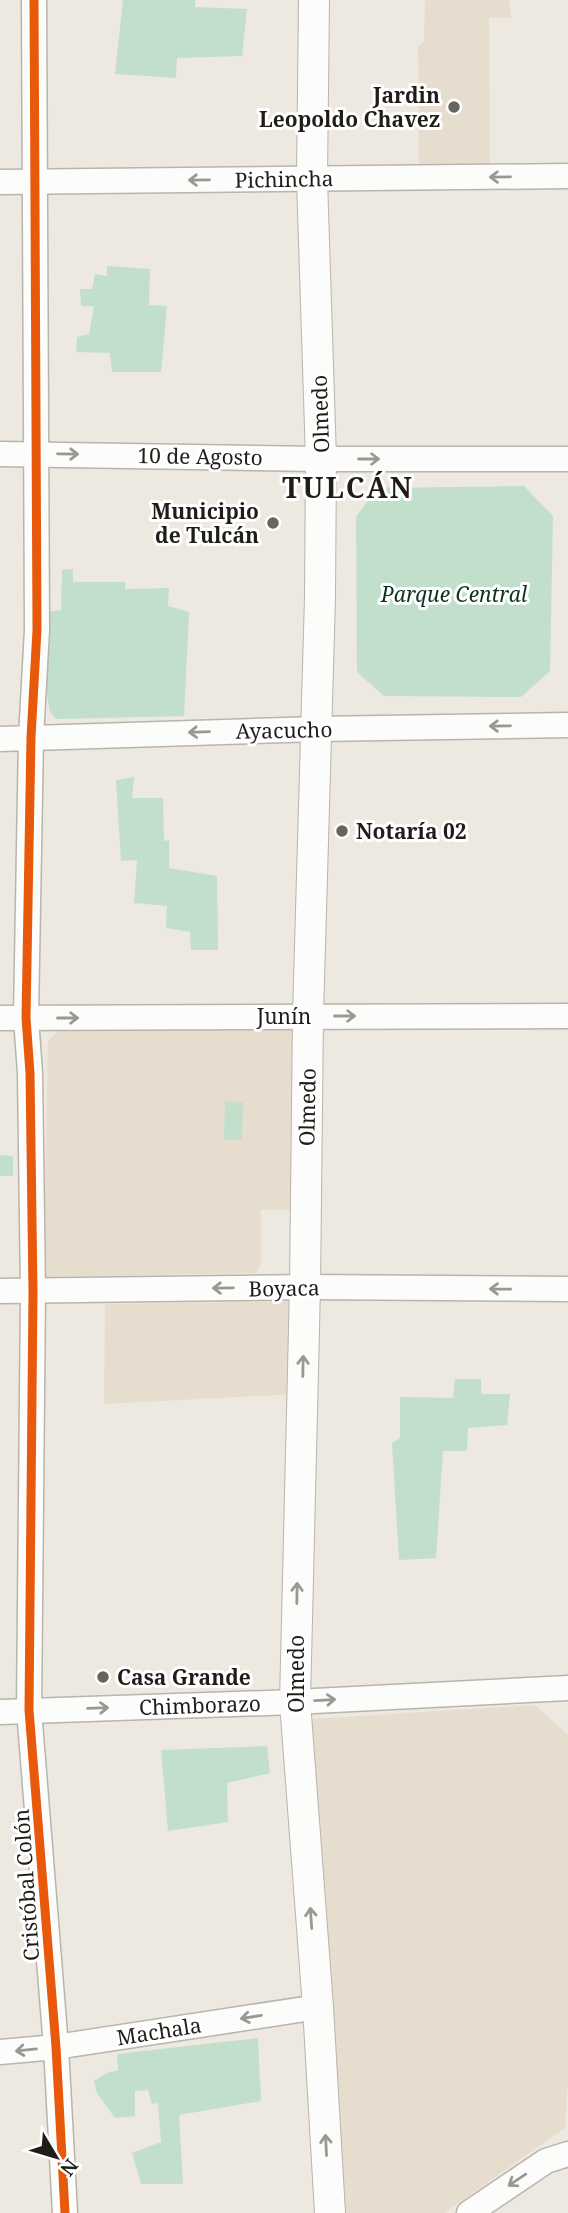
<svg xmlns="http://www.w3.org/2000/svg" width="568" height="2213" font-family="'Noto Serif',serif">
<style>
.built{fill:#e7ddcf}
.green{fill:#c2dfcc}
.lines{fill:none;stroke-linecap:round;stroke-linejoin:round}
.minor-casing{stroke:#b8b4ae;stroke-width:27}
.tertiary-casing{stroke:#b8b4ae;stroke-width:32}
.minor{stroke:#fcfcfa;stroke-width:24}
.tertiary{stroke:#fcfcfa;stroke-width:30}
.cycleway-casing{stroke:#fff;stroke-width:13}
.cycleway{stroke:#e8590c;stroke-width:9}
.oneway{stroke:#999894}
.poi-dot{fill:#68645e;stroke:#fff;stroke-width:2.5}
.labels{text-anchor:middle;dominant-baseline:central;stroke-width:6;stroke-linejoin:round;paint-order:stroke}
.poi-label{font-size:21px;font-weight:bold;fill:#201d18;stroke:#fff;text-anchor:end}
.street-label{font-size:21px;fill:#201d18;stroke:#fff}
.park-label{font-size:21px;font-style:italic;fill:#0d3323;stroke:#fff}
.district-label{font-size:28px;font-weight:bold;letter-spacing:2px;fill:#201d18;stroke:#fff}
</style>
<rect width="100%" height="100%" fill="#ede8e0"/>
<g class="built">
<polygon points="425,0 509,0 511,18 489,18 490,168 419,167 418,47 424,41"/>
<polygon points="59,1029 299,1029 296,1210 261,1210 261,1264 256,1273 43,1277 48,1042"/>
<polygon points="297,1301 297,1394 104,1404 105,1304"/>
<polygon points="535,1705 568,1735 568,2080 565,2128 444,2213 346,2213 312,1719"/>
</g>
<g class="green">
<polygon points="123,0 195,0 195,7 247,9 242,56 177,58 176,78 115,74"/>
<polygon points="107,266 150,269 149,305 167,306 161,372 112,372 110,353 76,352 77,337 89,334 94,306 81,306 80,289 92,289 95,274 107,276"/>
<polygon points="524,486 553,516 550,671 521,697 384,696 357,672 356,517 377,488"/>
<polygon points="73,569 73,582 125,582 125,589 169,588 168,606 189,612 184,716 57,719 50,712 46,689 47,612 61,610 62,570"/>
<polygon points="134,777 132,798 163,798 164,841 169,840 169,868 217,876 218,950 191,950 190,932 166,928 167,906 134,903 137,860 121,861 116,780"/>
<polygon points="225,1101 243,1102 242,1140 224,1140"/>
<polygon points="0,1155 13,1156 13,1176 0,1176"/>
<polygon points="455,1379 481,1379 481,1394 510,1394 507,1425 468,1428 467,1451 443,1451 436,1558 399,1560 392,1443 400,1438 400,1397 453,1398"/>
<polygon points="267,1746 270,1773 227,1783 228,1822 168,1831 161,1750"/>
<polygon points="258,2038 261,2101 179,2115 183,2184 141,2184 132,2153 161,2142 158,2103 152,2104 148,2090 135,2091 135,2116 115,2118 97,2093 94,2081 107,2073 118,2070 117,2054"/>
</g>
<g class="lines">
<g class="minor-casing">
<g id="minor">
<polyline points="34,0 37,630 31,737 26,1018 30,1073 33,1292 29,1710 56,2047 65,2213"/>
<polyline points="0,182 568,176"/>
<polyline points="0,454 321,459 568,459"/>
<polyline points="0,739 316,729 568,725"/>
<polyline points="0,1018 568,1016"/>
<polyline points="0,1291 305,1287 568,1289"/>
<polyline points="0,1712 295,1702 568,1688"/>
<polyline points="0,2052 56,2047 318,2007"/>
<polyline points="469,2213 546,2161 568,2154"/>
</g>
</g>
<g class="tertiary-casing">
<polyline id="tertiary" points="314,0 312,179 321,459 320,597 308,1016 305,1287 295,1702 318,2007 330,2213"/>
</g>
<use href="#minor" class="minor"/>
<use href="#tertiary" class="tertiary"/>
<g class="cycleway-casing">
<polyline id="cycleway" points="34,0 37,630 31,737 26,1018 30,1073 33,1292 29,1710 56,2047 65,2213"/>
</g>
<use href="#cycleway" class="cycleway"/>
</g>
<defs><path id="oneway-shaft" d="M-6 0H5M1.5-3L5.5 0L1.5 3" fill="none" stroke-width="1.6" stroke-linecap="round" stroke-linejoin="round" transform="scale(1.75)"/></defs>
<g class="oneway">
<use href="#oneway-shaft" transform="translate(500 177) rotate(179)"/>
<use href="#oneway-shaft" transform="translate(199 180) rotate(179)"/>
<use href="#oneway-shaft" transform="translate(68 454) rotate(1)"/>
<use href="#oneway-shaft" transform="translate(369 459)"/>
<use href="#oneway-shaft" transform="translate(500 726) rotate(179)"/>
<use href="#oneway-shaft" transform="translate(199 732) rotate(178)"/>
<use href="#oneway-shaft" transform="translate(345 1016)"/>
<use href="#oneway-shaft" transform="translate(68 1018)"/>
<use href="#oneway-shaft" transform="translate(223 1288) rotate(179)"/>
<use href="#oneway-shaft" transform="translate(500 1289) rotate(-179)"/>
<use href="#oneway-shaft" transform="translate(303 1366) rotate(-89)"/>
<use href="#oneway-shaft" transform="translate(297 1593) rotate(-89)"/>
<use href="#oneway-shaft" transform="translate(325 1700) rotate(-3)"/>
<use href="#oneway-shaft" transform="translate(98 1708) rotate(-2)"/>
<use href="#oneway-shaft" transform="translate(311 1918) rotate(-94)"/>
<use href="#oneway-shaft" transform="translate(251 2017) rotate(171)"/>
<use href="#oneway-shaft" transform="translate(26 2050) rotate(174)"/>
<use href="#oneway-shaft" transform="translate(326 2145) rotate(-93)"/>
<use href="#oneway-shaft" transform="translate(517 2180) rotate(146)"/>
</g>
<g class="poi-dot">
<circle cx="454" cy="107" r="7"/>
<circle cx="273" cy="523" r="7"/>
<circle cx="342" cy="831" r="7"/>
<circle cx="103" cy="1677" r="7"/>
</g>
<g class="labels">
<g class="poi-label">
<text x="440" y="95">Jardin<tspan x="440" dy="24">Leopoldo Chavez</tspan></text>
<text x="259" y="511">Municipio<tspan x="259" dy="24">de Tulcán</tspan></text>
<text x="356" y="831" text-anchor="start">Notaría 02</text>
<text x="117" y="1677" text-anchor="start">Casa Grande</text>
</g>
<g class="street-label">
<text transform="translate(284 179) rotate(-1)">Pichincha</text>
<text transform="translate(320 414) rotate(-92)">Olmedo</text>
<text transform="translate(200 456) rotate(1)">10 de Agosto</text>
<text transform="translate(284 730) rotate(-1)">Ayacucho</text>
<text x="284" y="1016">Junín</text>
<text transform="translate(307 1107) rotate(-89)">Olmedo</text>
<text transform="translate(284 1288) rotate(-1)">Boyaca</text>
<text transform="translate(296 1674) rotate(-90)">Olmedo</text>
<text transform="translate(200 1705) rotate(-2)">Chimborazo</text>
<text transform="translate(26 1885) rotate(-94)">Cristóbal Colón</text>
<text transform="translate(159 2031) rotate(-9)">Machala</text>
</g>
<g class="park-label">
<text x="454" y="594">Parque Central</text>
</g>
<g class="district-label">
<text x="348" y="487">TULCÁN</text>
</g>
</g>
<g transform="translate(56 2157) rotate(128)" stroke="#ffffff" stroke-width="5" paint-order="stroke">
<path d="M0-5L12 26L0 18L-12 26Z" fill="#201d18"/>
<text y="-10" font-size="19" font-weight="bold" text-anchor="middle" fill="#201d18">N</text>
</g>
</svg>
